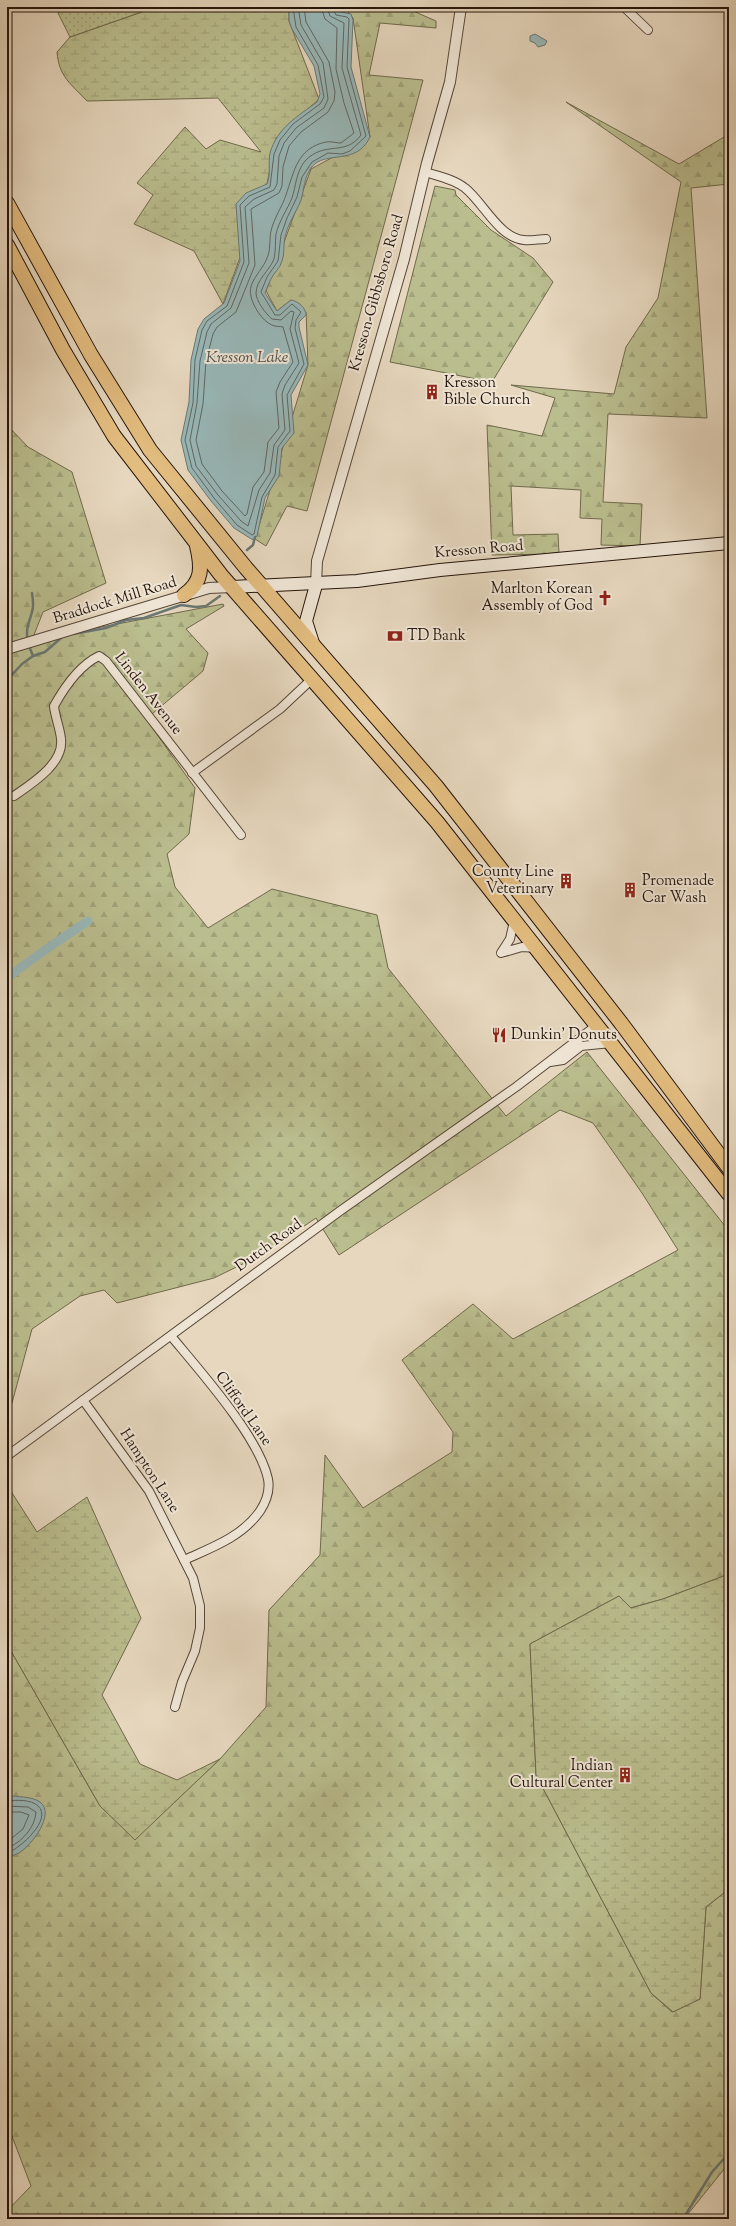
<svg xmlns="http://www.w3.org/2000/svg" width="736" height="2226" font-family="'Sorts Mill Goudy',serif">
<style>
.forest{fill:url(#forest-firs);stroke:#70694c}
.wetland{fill:url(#wetland-marsh);stroke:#70694c}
.park{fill:url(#park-dots);stroke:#70694c}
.water{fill:#98b8b9;stroke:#6a7773}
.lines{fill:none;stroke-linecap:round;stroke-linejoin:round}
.shore{stroke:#5e6662;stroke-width:1}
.stream{stroke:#6a7773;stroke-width:2.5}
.canal{stroke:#98b8b9;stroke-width:9}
.minor-casing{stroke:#554638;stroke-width:10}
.tertiary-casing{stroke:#554638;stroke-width:12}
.secondary-casing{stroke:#25150b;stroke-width:14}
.trunk-casing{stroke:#25150b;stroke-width:16}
.minor{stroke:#efe5d5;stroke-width:8}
.tertiary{stroke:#efe5d5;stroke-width:10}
.secondary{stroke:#efe5d5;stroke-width:12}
.trunk{stroke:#e3bc7f;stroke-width:14}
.labels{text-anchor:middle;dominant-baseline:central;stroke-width:4;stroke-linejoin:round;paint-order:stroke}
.street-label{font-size:15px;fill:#25150b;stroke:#efe5d5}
.poi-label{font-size:15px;fill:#25150b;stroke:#efe5d5;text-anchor:start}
.water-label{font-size:16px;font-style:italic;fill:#4d4e48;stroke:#efe5d5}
</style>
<defs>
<pattern id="forest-firs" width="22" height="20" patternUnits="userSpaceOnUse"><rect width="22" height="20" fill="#babd8e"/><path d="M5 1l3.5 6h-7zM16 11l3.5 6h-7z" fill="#a0a279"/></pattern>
<pattern id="wetland-marsh" width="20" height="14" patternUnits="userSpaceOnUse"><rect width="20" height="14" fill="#babd8e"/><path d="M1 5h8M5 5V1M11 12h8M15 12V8" fill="none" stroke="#a0a279"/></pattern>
<pattern id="park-dots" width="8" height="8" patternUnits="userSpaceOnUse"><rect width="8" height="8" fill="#babd8e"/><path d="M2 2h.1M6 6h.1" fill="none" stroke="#a0a279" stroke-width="1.8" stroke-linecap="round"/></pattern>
</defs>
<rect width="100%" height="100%" fill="#e6d7be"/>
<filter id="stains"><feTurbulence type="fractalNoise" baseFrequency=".005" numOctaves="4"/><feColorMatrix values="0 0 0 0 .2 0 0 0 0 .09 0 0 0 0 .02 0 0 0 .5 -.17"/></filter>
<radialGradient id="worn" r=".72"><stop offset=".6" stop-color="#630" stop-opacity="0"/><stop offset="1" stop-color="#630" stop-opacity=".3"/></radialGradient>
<g class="forest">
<polygon points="344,7 404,7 436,21 436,28 380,23 369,75 423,80 307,511 287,506 266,546 255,539 308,365 306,312 291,300 277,311 266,291 311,169 370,137 353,18"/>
<polygon points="566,102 679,164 729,134 729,184 691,188 707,418 608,414 603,502 642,504 640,546 601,545 602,519 580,518 581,490 511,486 513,535 558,534 559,554 492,555 487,425 542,436 555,398 511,385 614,394 626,347 658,298 681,182"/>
<polygon points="435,186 455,190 456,195 491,230 533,258 553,282 492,382 390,362"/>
<polygon points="7,425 28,447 72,472 106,583 43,612 32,640 223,604 224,606 186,629 208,653 203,671 146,719 195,788 189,834 167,854 175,887 208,928 272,889 377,915 388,968 506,1116 587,1052 729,1231 729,1574 663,1599 630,1608 619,1596 530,1644 536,1775 651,1993 672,2012 700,1999 706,1907 729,1889 729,2163 684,2219 7,2219 7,2211 31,2186 7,2123 7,1644 100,1806 135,1839 220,1759 266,1707 269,1610 320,1555 325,1455 363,1508 452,1452 453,1432 402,1360 473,1304 513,1339 678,1250 642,1193 593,1123 560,1110 339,1255 316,1218 263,1254 214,1278 117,1303 104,1290 80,1296 32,1329 12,1403 7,1410"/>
</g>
<g class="wetland">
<path d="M156,7H289V21L319,99L276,138L267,184L223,304L194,251L134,224L153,195L137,183L185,127L206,149L220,140L261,152L218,98L87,101C71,84 59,77 57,52L70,37Z"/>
<polygon points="7,1485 37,1532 87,1497 141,1618 102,1695 140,1764 177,1780 220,1759 135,1840 100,1806 7,1644"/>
<polygon points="729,1574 729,1889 706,1907 700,1999 673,2012 651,1993 536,1775 530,1644 619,1596 631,1608 663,1599"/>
</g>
<polygon class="park" points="69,7 156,7 70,37 58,13"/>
<g class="water">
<path d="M289,7H335L341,12L351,14L353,20L351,67L370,137C356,167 325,149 311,168C304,178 304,189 301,200C296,213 288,223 285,237C283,245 285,253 282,261C280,269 274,272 271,279C269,283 267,288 265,293L277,311L291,300C298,301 306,308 306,315L299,322V327L308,365L291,395L294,433L282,448L279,476L265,498L257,536L253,540L234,528L211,501L188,470L181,440L189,402L191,360L198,329L204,319L224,303L240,261L236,204L246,193L267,184C271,175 268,163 270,153C277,128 298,116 317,102L320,94L314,66L292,29L289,21Z"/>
<polygon points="535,34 547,41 545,45 538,47 535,43 530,41 530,36"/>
<path d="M13,1796C21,1797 33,1797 40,1802C56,1814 31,1846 19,1853C15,1855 11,1856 7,1858V1797Z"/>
</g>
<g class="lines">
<g class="shore">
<polyline points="293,7 296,27 318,65 324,97 320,104 293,124 280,140 274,154 270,187 249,196 240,205 244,262 227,306 207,321 202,330 195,360 193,403 185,440 192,468 214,498 237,525 252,535 254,534 262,497 275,475 278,447 290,431 287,395 304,364 295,328 296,320 301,312 292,304 280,315 275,315 261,292 267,277 278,261 281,235 287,218 297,197 302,177 312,162 328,153 342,154 350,151 366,136 347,67 349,19 347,17 336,15 332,7"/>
<path d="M298,7L301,25L323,63L328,99L324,108L296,128L284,143L279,156L277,184L274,190L254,199L245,207L249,263L231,308L211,324L207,332L200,361L197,403L190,440L196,466L218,495L241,521L248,526L259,490L270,473L274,445L285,430L282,394L285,385L299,363L290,329L294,312L291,311L281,320L272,319C266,314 256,301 256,293C256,280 270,270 274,259C276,251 275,242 276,234C279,221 287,210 292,198C296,186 296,172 305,161C325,140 345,157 361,135L342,68L344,23L330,16L327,7"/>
<path d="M304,7L306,22L329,62L335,92L334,101L328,112L301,132L289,146L283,167L282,186L279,193L251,209L255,265L236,312L217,327L213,334L206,361L203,404L196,440L202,464L222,491L245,516L247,514L253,487L264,472L268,442L279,428L276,392L280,382L293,362L283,327C280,326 276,327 272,325C263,322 252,305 251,296C247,282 263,270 267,258C271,250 269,240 271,231C274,218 282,207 286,195C294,172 297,148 326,142C331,141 336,143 341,143L354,133L344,103L336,69L337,28L325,19L321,7"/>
<path d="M7,1801C16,1800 31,1799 38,1806C53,1819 20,1849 7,1853"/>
<path d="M7,1806L28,1807L36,1812C35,1828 21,1843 7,1848"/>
<polyline points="7,1812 21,1812 29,1815 23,1829 7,1842"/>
</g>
<g class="stream">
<polyline points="247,550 253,545 255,537"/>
<polyline points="73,634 106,628 126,620 144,618 181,605 196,607 206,606 220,596"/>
<path d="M28,641C25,630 29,623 32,612C34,606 33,599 32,593"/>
<polyline points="29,646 33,656"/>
<polyline points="7,680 22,664 33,656 45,652 61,638"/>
<polyline points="683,2219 712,2172 729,2153"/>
</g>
<path class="canal" d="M7,980C10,973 76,929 88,921"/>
<g class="minor-casing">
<g id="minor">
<polyline points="624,7 648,30"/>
<path d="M425,172C438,176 454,179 465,188C483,202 499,238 524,240C531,241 539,239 546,239"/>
<polyline points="192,773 280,709 313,678"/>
<path d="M14,796C31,784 64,764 61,739C60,728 55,717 54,706C64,688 80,665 99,656L106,661L241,835"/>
<polyline points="514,921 510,939 501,953 522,947 537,948"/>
<polyline points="550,1062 563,1060 581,1046 611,1043"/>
<path d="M171,1336C200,1371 259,1437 268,1479C270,1490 266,1502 260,1511C242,1537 211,1548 184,1560"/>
<polyline points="83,1400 149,1491 193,1578 200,1606 200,1628 195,1651 182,1682 175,1707"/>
<polyline points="7,1456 340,1211 516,1087 597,1025"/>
</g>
</g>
<g class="tertiary-casing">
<g id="tertiary">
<polyline points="316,585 317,561 404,259 427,163 450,82 461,7"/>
<polyline points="7,649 209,588 232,587"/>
</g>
</g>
<g class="secondary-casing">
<g id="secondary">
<polyline points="232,587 357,581 440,570 729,543"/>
<polyline points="313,643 306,621 316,585"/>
</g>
</g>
<g class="trunk-casing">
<g id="trunk">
<polyline points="7,203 91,355 150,450 246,568 436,786 621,1023 729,1168"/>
<polyline points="7,245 63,350 114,436 221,575 437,822 729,1194"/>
<path d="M184,595C203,582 202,567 197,546"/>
</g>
</g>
<use href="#minor" class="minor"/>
<use href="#tertiary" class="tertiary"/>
<use href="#secondary" class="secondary"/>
<use href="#trunk" class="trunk"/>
</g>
<defs>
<g id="building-bare" transform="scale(1.2)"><path d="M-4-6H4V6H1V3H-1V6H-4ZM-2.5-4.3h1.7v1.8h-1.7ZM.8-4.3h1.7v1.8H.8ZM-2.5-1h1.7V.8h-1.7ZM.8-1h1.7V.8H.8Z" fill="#8f2418" stroke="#efe5d5" stroke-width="2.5" paint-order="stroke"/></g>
<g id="church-bare" transform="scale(1.2)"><path d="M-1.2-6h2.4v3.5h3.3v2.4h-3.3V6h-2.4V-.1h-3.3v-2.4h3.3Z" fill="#8f2418" stroke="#efe5d5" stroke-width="2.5" paint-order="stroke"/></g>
<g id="bank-bare" transform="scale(1.2)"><path d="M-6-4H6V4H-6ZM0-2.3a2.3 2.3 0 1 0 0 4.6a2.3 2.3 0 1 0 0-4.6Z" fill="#8f2418" stroke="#efe5d5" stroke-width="2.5" paint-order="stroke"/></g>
<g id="restaurant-bare" transform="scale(1.2)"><path d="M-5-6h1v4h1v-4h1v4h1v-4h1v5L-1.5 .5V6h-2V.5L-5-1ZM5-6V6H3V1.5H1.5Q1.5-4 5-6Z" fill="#8f2418" stroke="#efe5d5" stroke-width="2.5" paint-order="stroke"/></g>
</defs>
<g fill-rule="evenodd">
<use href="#building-bare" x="432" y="392"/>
<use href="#church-bare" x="605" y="598"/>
<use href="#bank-bare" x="395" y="636"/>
<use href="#building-bare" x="566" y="881"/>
<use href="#building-bare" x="630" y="890"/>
<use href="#restaurant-bare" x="499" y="1035"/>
<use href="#building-bare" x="625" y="1775"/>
</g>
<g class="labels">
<g class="street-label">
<text transform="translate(377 293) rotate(-74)">Kresson-Gibbsboro Road</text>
<text transform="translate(479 550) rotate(-5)">Kresson Road</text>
<text transform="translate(115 601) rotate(-17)">Braddock Mill Road</text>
<text transform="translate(148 694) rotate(52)">Linden Avenue</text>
<text transform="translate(269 1246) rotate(-36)">Dutch Road</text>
<text transform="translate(243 1409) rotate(55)">Clifford Lane</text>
<text transform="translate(149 1471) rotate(57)">Hampton Lane</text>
</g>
<g class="poi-label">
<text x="444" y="383">Kresson<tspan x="444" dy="17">Bible Church</tspan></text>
<text x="593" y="589" text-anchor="end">Marlton Korean<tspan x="593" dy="17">Assembly of God</tspan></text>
<text x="407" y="636">TD Bank</text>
<text x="554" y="872" text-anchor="end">County Line<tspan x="554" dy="17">Veterinary</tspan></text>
<text x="642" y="881">Promenade<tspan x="642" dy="17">Car Wash</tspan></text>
<text x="511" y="1035">Dunkin' Donuts</text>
<text x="613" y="1766" text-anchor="end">Indian<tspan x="613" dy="17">Cultural Center</tspan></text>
</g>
<g class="water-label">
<text x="247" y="358">Kresson Lake</text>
</g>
</g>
<rect width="736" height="2226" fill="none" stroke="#e6d7be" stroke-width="24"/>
<rect x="8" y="8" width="720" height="2210" fill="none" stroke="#25150b" stroke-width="2"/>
<rect x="12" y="12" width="712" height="2202" fill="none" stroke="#25150b"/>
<rect width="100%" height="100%" filter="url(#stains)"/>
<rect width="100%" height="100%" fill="url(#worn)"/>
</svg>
